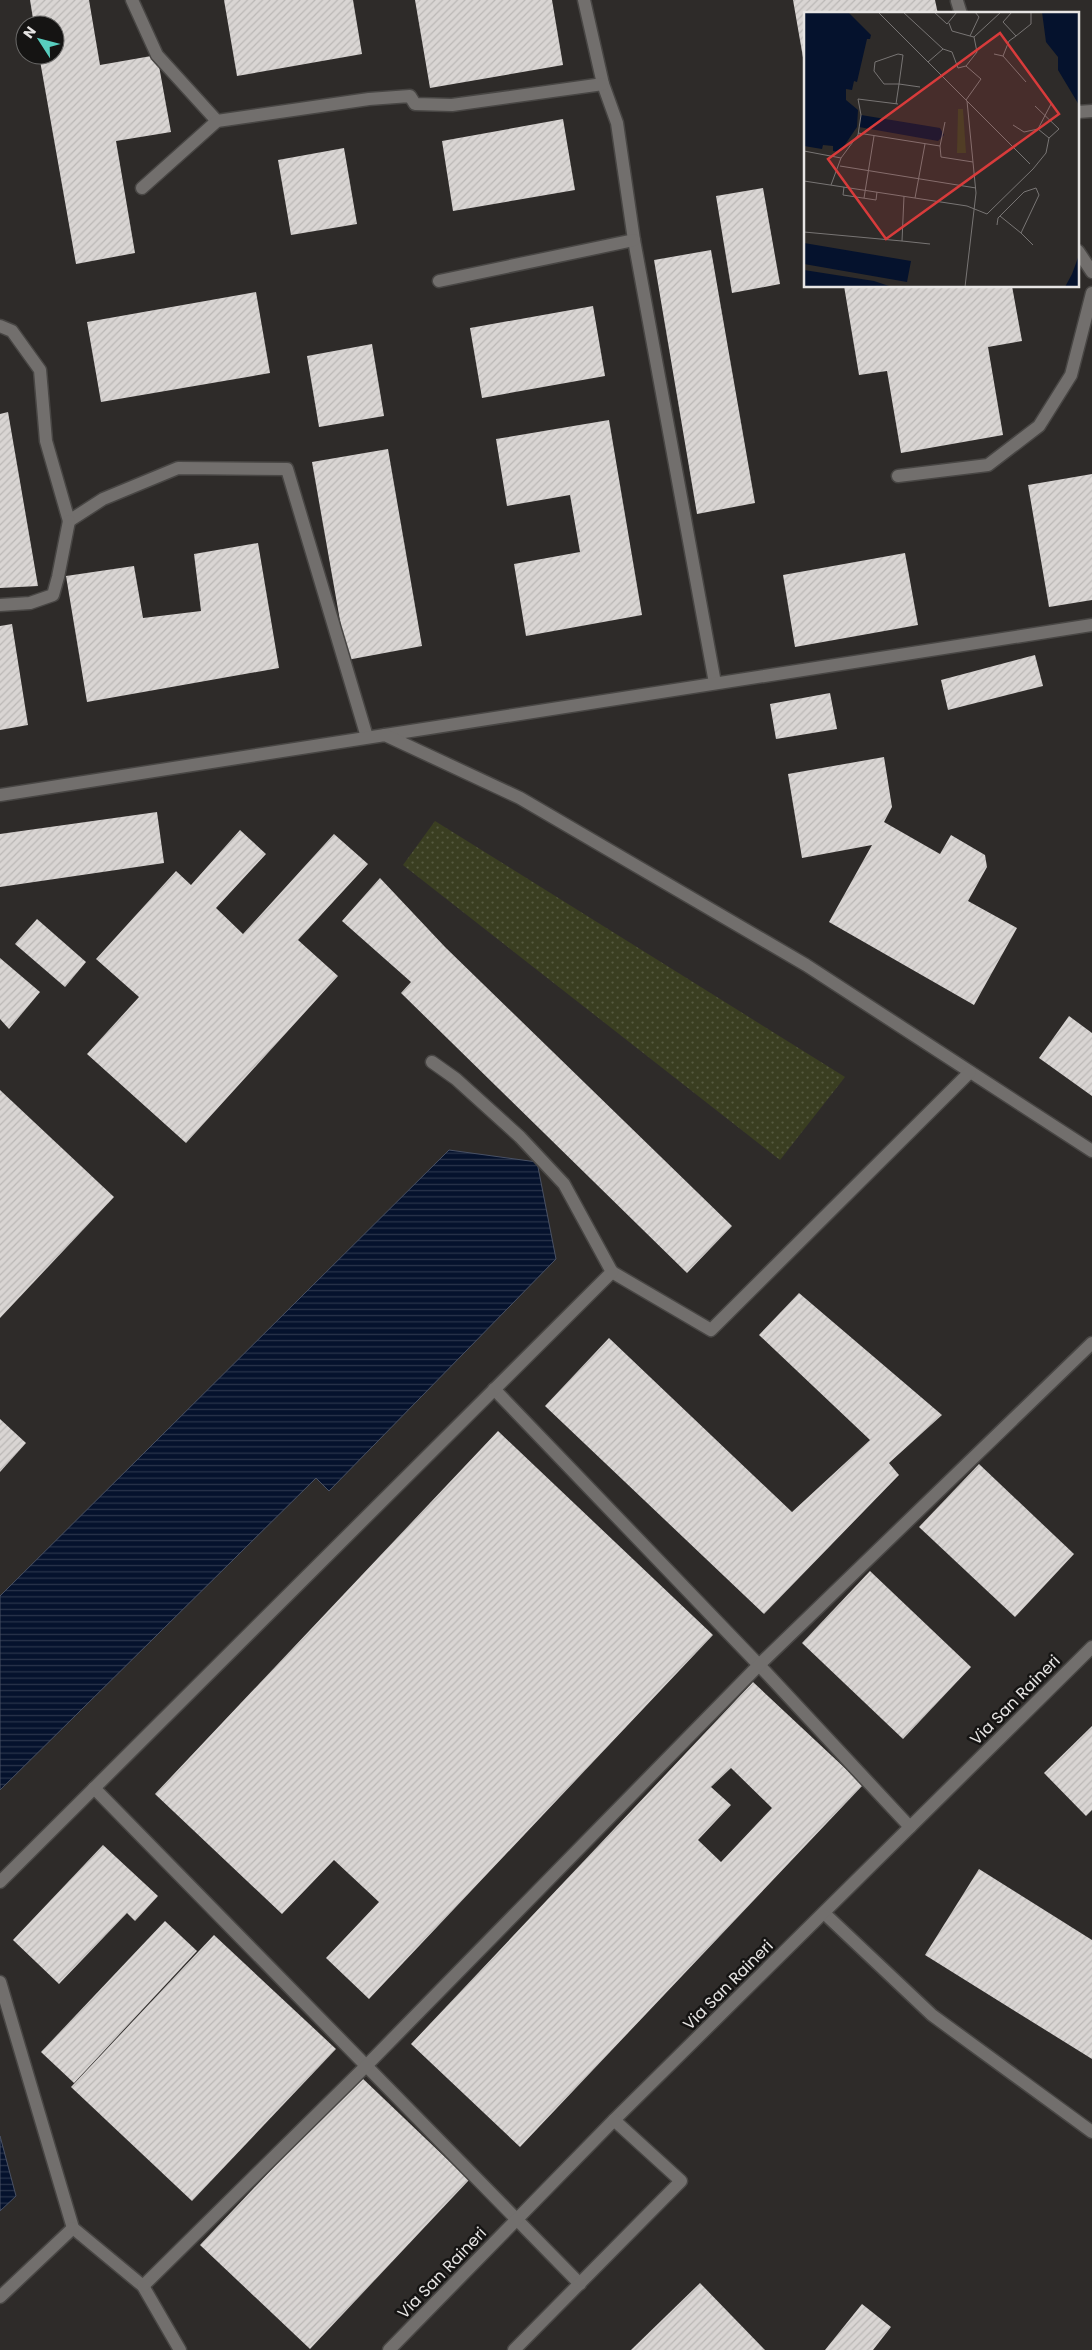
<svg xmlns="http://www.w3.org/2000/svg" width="1092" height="2350" font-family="Poppins,sans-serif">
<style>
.grass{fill:url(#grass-dots)}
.water{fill:url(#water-rules);stroke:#495164}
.building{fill:url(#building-hatch);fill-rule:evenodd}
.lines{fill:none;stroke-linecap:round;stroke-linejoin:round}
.minor-casing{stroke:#484644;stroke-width:15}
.minor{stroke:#726f6d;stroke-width:12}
.labels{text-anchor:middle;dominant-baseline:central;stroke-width:5;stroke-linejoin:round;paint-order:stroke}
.street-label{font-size:16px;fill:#e7e5e4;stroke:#151413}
.inset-road{fill:none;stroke:#787574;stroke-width:1}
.view{fill:#d83b3b;fill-opacity:0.15;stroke:#d83b3b;stroke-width:2.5}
.inset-edge{fill:none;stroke:#e7e5e4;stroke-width:2.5}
</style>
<defs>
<pattern id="grass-dots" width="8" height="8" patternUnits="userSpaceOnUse" patternTransform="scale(1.25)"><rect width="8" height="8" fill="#3a3e21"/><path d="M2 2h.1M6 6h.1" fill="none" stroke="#565a41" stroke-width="1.8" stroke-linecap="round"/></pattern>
<pattern id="water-rules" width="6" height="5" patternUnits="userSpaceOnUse" patternTransform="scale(1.25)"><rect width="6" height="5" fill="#05122d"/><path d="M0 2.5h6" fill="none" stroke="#29344b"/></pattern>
<pattern id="building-hatch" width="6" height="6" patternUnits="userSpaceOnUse" patternTransform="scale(1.25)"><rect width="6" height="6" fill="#d9d5d3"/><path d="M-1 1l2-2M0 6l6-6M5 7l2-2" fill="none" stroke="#bbb8b6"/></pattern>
</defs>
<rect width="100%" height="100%" fill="#2e2b29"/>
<polygon class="grass" points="435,821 845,1077 780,1160 403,865"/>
<g class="water">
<polygon points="449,1150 537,1162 556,1259 329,1491 316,1478 0,1790 0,1596"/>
<polygon points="0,2136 16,2196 0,2211"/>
</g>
<g class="building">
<polygon points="30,0 89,0 100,65 157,55 171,132 116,141 135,253 76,264 39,55 55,55 55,25 34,25"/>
<polygon points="224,0 353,0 362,54 237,76"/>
<polygon points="415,0 552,0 563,65 430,88"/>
<polygon points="793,0 935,0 938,14 806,14 805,69"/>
<polygon points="563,119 575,190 453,211 442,141"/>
<polygon points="344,148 357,224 291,235 278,160"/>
<polygon points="763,188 780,284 732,293 716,196"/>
<polygon points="711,250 755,503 697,514 654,260"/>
<polygon points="844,286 1012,286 1022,341 988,347 1003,435 901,453 887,371 859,375"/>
<polygon points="256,292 270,373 101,402 87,322"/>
<polygon points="593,306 605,376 482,398 470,328"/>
<polygon points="372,344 384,416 319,427 307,356"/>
<polygon points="8,412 38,586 0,588 0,414"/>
<polygon points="609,420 642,615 526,636 514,564 580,552 570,495 507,506 496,439"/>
<polygon points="388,449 422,646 347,660 312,462"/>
<polygon points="1092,474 1092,600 1049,607 1028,485"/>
<polygon points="258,543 279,668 87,702 66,576 134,566 143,618 201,611 194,554"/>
<polygon points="905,553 918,625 795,647 783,575"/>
<polygon points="12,624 28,725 0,730 0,626"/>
<polygon points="1035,655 1043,686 948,710 941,680"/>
<polygon points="830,693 837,729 776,739 770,704"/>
<polygon points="884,757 892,807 884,822 940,854 951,835 985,855 987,867 968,901 1017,928 974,1005 829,922 872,845 802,858 788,774"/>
<polygon points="157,812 164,863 0,887 0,834"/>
<polygon points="240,830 266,854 216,908 243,934 334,834 368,864 298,940 338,976 186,1143 87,1054 139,997 96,959 176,871 191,885"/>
<polygon points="380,878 445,947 732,1226 687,1273 401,993 411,982 342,921"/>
<polygon points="37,919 86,962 65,987 15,944"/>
<polygon points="0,958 40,992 9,1029 0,1019"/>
<polygon points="1069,1016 1092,1033 1092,1096 1039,1058"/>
<polygon points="0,1090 114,1197 0,1318"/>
<polygon points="799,1293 942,1415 889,1463 899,1475 764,1614 545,1406 609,1338 792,1512 870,1440 759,1335"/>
<polygon points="0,1419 26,1443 0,1472"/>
<polygon points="498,1431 713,1635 369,1999 326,1958 379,1902 334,1860 282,1914 155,1794"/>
<polygon points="979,1464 1074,1554 1015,1617 919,1527"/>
<polygon points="870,1571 971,1667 903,1739 802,1643"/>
<path d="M753,1682L863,1785L520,2147L411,2044ZM731,1768L772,1808L721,1862L698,1840L731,1805L711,1787Z"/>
<polygon points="1092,1726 1092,1810 1086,1816 1044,1773"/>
<polygon points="103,1845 158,1896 135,1921 127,1913 59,1984 13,1940"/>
<polygon points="979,1869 1092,1940 1092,2059 925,1955"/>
<polygon points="165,1921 197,1951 74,2083 41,2052"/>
<polygon points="214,1935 336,2049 192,2201 71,2087"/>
<polygon points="360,2076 469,2180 310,2349 200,2245"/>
<polygon points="700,2283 765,2350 631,2350"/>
<polygon points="862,2304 891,2327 873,2350 825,2350"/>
</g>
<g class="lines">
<g class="minor-casing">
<g id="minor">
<polyline points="132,0 157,55 217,121"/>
<polyline points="584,0 603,84 617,123 634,240 715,683"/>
<polyline points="957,1 961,14"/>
<polyline points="1078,112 1092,111"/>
<polyline points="142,188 217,121 369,99 410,96 415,104 452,105 603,84"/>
<polyline points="1078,251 1092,272"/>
<polyline points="439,281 634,240"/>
<polyline points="0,326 12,331 40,370 46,441 69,521 103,499 178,468 287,469 367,737"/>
<polyline points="898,476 988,465 1039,426 1071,375 1092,293"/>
<polyline points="0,605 30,603 53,595 58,577 69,521"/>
<polyline points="385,735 1092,625"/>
<polyline points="0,795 385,735 520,798 806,965 1092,1151"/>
<polyline points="612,1272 711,1330 970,1072"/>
<polyline points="494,1389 759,1665 910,1827"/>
<polyline points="94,1788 580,2284"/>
<polyline points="0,1882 612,1272 564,1184 520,1137 456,1079 432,1062"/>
<polyline points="824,1913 932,2015 1092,2132"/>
<polyline points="0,1982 73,2228 143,2286 180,2350"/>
<polyline points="143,2286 366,2066 759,1665 1092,1343"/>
<polyline points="0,2297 73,2228"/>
<polyline points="389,2350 614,2120 1092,1647"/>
<polyline points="514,2350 681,2181 614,2120"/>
</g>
</g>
<use href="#minor" class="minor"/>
</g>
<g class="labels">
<g class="street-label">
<text transform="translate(1015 1700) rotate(-45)">Via San Raineri</text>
<text transform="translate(728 1985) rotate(-45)">Via San Raineri</text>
<text transform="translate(442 2273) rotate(-46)">Via San Raineri</text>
</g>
</g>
<g transform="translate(804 12)">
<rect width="275" height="275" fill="#2e2b29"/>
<path d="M154,97H159L162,141H153Z" fill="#3a3e21"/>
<path d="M0,0H44L67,23L66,27H63L53,70L50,69L48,78L42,77V88L54,98L53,115L36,140L29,139V134L19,133L18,137L0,134ZM238,0H275V93L254,58V45L242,30ZM57,103L136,116L140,123L134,129L55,115ZM0,231L107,249L103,270L0,252ZM275,243V275H261L268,262ZM0,258L70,269L88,275H0Z" fill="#05122d"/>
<path class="inset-road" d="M74,0L163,89L172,181L161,275M99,0L139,37L124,50M130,0L143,12L153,0M171,0L175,5L166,24L170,25L197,0M208,0L199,10L212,24L227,12V0M145,11L148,19L166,24M139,37L148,40L154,56L162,54M190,42L199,44L222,70M199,44L205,29L212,24M162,88L177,67L162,54L173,40L170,25M163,89L226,152M92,92L95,72L99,43L94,42L71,50L70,59L80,72H95L116,75M209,113L220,120L234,117M54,121L136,134L141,110M245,126L234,117L247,92M136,134L137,145L169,150M0,139L37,146M36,154L172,176M0,169L163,194L183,202L229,157L242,141L245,126L255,117L231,94M27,173L37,146L54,123L57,103L54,87L94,92M40,175L39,183L72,188L73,180M60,186L70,124M111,186L121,132M196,204L217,221M193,213L194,206L220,180L232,176L235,183L217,221L229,233M0,220L98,229L100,184M98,229L126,232"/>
<path class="view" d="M196,21L255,102L82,227L24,147Z"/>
<rect width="275" height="275" class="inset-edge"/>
</g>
<g transform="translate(40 40) rotate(306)"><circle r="24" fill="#151413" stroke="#696867"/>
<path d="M0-4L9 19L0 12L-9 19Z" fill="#58cebf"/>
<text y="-8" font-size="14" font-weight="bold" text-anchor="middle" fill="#e7e5e4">N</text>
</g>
</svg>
